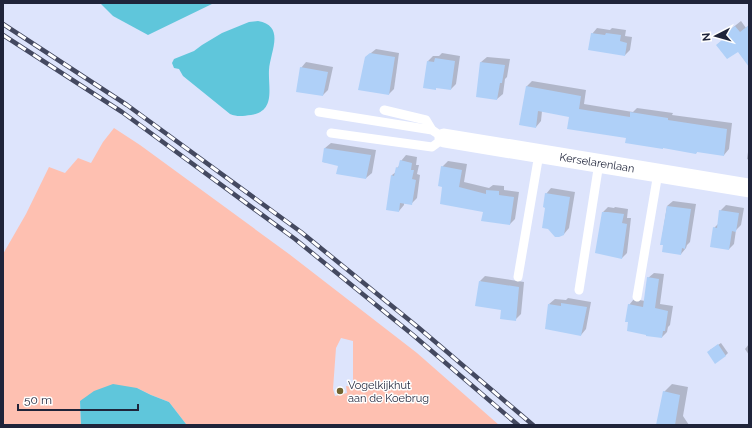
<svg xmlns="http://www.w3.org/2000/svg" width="752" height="428" font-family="Raleway,sans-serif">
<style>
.green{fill:#fec0b1;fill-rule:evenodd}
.water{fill:#5fc6db}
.shadow{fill:#0003}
.building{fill:#afd0f8}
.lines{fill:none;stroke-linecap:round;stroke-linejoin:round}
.lane{stroke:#fff;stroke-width:9}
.street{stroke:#fff;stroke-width:19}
.rail-casing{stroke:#444960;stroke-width:4.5}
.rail{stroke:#fff;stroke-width:3;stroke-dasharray:9;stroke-linecap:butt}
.poi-dot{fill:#726431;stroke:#fff;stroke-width:1.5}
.labels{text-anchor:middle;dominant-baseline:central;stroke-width:3;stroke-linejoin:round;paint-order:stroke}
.street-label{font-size:11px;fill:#1f243a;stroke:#fff}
.poi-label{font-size:11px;fill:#1f243a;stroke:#fff;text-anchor:start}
</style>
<rect width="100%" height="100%" fill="#dde4fc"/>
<path class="green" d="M114,128L140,145L289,254L417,353L499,425H196L186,424L169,402L151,395L137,388L80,401L81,425H3V254L26,214L49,167L65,173L78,158L91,163L103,142ZM341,338L353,341V387L346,386L347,393L335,396L333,389L336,348Z"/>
<g class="water">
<polygon points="100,3 214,3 148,35 113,16"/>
<path d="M258,21C286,26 270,52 269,70C268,88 276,111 251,115C243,116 237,117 230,114L183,76L179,69L174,68L172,63L174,59L194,51L202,45L222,33L249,22Z"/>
<polygon points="113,384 137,388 151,395 169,402 186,424 196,425 81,425 80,401 94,391"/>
</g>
<g class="shadow">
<polygon points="741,21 746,28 749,25 749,65 738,51 717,45 727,36 726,34 731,29"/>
<polygon points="597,28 610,30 612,28 626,30 625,36 632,37 630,50 625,55 592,34"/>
<polygon points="376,49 399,53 394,89 389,94 366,57"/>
<polygon points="442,53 460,56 456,84 451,89 437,87 435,89 428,61 433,56 439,56"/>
<polygon points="487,57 510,59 507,77 505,79 503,94 497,99 477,96 481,62"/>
<polygon points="306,62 333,67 328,90 323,95 301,68"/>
<polygon points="532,81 586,90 584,104 633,112 637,108 673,113 672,115 732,123 729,149 724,155 698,151 696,153 627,137 570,116 542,111 541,121 536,127 526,87"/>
<polygon points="331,143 376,150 372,173 366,178 339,165 323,162 325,148"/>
<polygon points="749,145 749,160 747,159"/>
<polygon points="406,155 417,157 416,165 419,165 417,174 420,175 417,198 411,204 404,203 404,205 399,211 387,209 392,175 396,172 397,168 400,165 401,161"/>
<polygon points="448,161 467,164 464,182 489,188 493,185 504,186 504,190 519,192 515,219 510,224 484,211 443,186 442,167"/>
<polygon points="551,188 575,192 569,228 564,234 546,207 546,194"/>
<polygon points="673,201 696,204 690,242 687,245 686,248 681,254 664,244 661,244 667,206"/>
<polygon points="726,205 744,208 741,225 736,230 734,244 729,249 714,228 719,223 720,211"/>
<polygon points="608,207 614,208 615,207 628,209 627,218 631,218 627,253 622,258 603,212"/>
<polygon points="654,273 664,274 660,304 673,306 670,325 668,327 667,332 662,337 629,305 634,299 645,301 648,278"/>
<polygon points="485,276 524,282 521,314 515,320 503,309 480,281"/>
<polygon points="568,298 591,302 586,329 581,335 549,304 555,299 566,300"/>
<polygon points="721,343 728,353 725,356 710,350"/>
<polygon points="749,344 749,355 745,349"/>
<polygon points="672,384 688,387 683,416 689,425 657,425 664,392"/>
</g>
<g class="building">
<polygon points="749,25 749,67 738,52 727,59 716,45 726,37 724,34 735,26 740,32"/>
<polygon points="591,33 605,35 606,33 621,35 620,41 627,43 625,56 588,50"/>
<polygon points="370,53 395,57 389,95 358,90 365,57"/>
<polygon points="435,58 455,61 451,90 436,88 436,90 423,88 427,61 434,62"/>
<polygon points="480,62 505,65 502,83 500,83 497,100 476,97"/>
<polygon points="300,67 328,72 323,96 296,92"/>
<polygon points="526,86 581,96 579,109 630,117 630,112 668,118 668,120 727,129 724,156 697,152 696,154 663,148 663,149 625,143 626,138 567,129 569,117 538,111 536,128 519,125"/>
<polygon points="324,148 371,155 366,179 336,174 338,166 322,162"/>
<polygon points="400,160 412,163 411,170 414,170 412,179 416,180 412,205 400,203 399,212 386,210 391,175 394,176 396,167 398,168"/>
<polygon points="441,166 462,170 459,187 486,194 486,190 499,191 499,195 514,197 510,225 481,221 483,212 440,204 442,187 438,186"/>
<polygon points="545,193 570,197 564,235 559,237 555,237 548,229 542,228 545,208 543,207"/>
<polygon points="667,206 691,209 685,249 682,248 681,255 662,252 663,245 660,245"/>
<polygon points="719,210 739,213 736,232 732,231 729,250 710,247 713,227 717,228"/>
<polygon points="602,212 608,212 624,214 622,223 627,224 622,259 595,253"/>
<polygon points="647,277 659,279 655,308 668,311 665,331 663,331 662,338 646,336 646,335 627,331 628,322 625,322 628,304 643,307"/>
<polygon points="479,281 519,287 516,321 500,319 501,310 475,306"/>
<polygon points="561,303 587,307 581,336 545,329 548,304 561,306"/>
<polygon points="718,344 726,356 715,364 707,352"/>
<polygon points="663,391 680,395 675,425 656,425"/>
</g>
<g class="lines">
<g class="lane">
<polyline points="384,110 426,120 432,130"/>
<polyline points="319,112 432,130 444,138 432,147 331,133"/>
<polyline points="518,277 539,154"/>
<polyline points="579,290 599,163"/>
<polyline points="637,297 658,173"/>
</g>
<polyline class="street" points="444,138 749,188"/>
<g class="rail-casing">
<g id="rail">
<polyline points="3,24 127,105 301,232 419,328 533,425"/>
<polyline points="3,35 122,112 295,239 413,335 518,425"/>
</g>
</g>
<use href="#rail" class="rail"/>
</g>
<circle class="poi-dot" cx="340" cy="391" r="4"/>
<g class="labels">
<g class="street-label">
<text transform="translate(597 163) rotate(9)">Kerselarenlaan</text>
</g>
<g class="poi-label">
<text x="348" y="385">Vogelkijkhut<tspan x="348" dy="13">aan de Koebrug</tspan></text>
</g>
</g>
<rect width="752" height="428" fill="none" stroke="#1f243a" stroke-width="8"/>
<g transform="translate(716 36) rotate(264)" stroke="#ffffff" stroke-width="3" paint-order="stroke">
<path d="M0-3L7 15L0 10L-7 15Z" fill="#1f243a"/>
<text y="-6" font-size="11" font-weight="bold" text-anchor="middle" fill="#1f243a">N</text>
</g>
<path d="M18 404v6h120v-6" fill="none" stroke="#1f243a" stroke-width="2"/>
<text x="24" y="404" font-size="12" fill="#1f243a" stroke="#ffffff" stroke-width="3" paint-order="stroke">50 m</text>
</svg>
